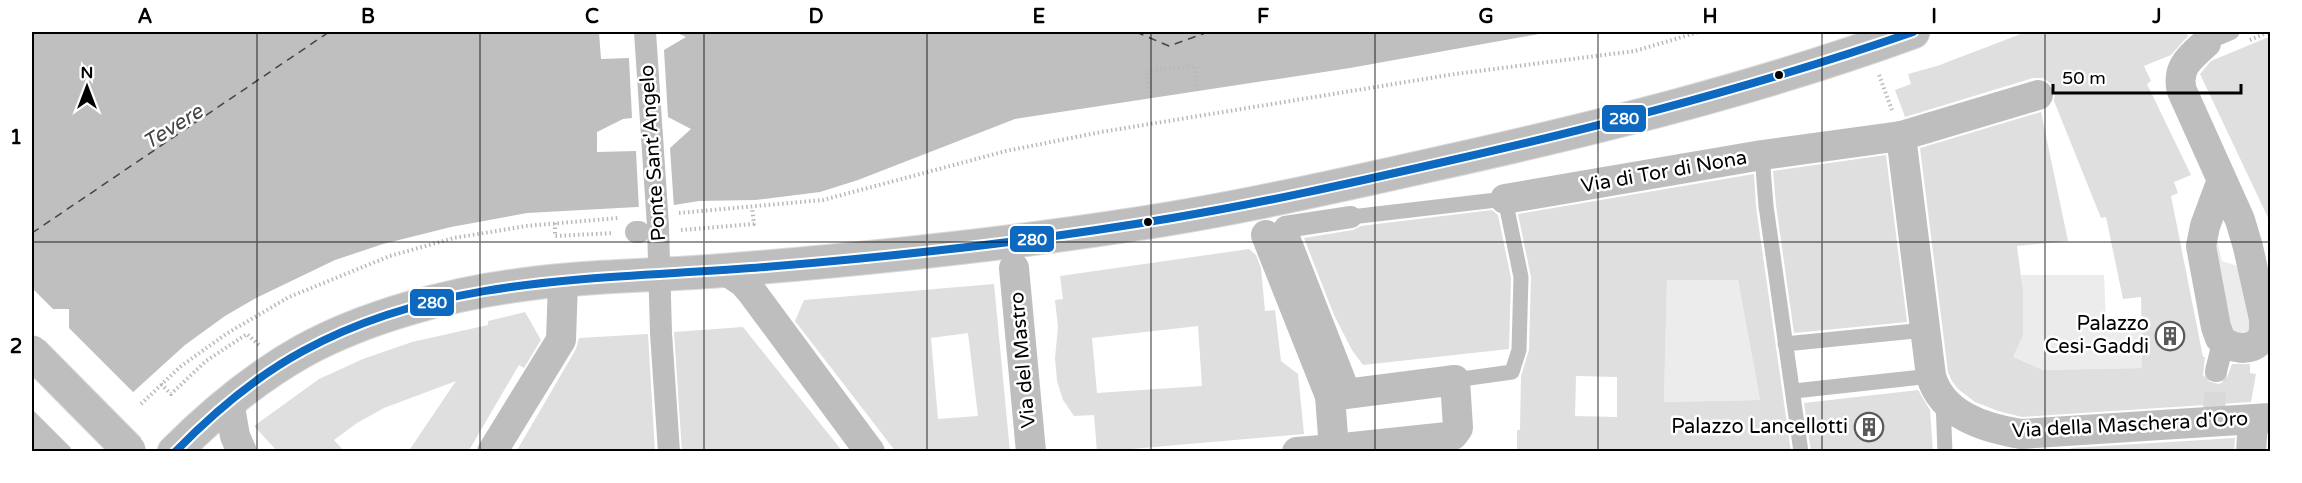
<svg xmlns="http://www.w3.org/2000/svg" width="2302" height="483" font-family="'Varela Round',sans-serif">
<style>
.green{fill:#ececec}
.water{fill:#bfbfbf}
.pier{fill:#fff}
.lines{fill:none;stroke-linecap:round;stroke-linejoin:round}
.ferry{stroke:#444;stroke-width:1.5;stroke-dasharray:8 6;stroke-linecap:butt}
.building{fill:#dfdfdf;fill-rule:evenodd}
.pedestrian-tunnel{stroke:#d9d9d9;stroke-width:22;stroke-dasharray:22 11;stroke-linecap:butt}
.primary-casing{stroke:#dbdbdb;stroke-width:35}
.path{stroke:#b9b9b9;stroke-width:4;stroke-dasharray:1.5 3;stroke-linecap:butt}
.service{stroke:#bebebe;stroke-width:15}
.pedestrian{stroke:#bebebe;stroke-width:22}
.minor{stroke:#bebebe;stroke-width:30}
.primary{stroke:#bebebe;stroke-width:33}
.primary-bridge-casing{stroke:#dbdbdb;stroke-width:35;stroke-linecap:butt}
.pedestrian-bridge{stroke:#bebebe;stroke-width:22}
.primary-bridge{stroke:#bebebe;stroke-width:33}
.bus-1-casing{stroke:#fff;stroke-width:12}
.bus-1{stroke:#0c69bf;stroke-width:8}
.grid{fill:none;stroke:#000;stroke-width:1.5;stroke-opacity:0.55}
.bus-dot{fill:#000;stroke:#fff;stroke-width:2}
.labels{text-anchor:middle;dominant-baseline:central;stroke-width:5;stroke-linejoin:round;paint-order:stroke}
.street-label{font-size:20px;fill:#000;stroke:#fff}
.poi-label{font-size:20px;fill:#000;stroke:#fff;text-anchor:end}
.water-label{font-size:21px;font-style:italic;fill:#444;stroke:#fff}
.line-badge{stroke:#fff;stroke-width:2}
.badge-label{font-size:16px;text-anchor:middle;font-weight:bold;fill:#fff}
.neatline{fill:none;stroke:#000;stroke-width:2}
.grid-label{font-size:20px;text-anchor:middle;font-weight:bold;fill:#000}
</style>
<rect width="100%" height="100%" fill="#fff"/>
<g class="green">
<polygon points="2217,241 2222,261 2238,266 2249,320 2249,332 2235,339 2207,244"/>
<polygon points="2021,275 2104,275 2106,320 2141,320 2142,368 2043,370 2013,357 2023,319"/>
<polygon points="1667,280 1738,280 1760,400 1664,402"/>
</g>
<polygon class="water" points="32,32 1550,32 1350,68 1015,119 858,180 820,192 755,200 699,201 674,205 527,213 451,227 383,244 335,260 256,298 225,316 185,345 67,452 32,451"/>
<g class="pier">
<polygon points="599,32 675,32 686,37 664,50 668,117 691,129 670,148 674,208 639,210 636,151 597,152 597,132 623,119 632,118 629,58 601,59"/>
<polygon points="32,288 53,309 69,309 69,328 136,395 73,450 32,409"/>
</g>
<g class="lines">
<g class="ferry">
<polyline points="1136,32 1169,46 1208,32"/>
<polyline points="32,233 329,32"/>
</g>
</g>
<g class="building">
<polygon points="2026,32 2186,32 2188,36 2171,55 2144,66 2151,81 2147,84 2191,175 2174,182 2178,193 2171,196 2203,357 2205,357 2203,375 2207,381 2219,384 2226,380 2232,364 2250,364 2250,373 2256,374 2251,402 2022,417 1998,411 1975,402 1958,389 1952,381 1948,372 1920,148 2041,112 2068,241 2017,246 2023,292 2023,335 2013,357 2043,370 2142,368 2141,297 2123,299 2106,217 2101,218 2054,101 2055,91 2050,83 2043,78 2033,78 1905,117 1895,90 1911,84 1908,74 1937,66"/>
<polygon points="2271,36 2271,224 2200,74 2211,61"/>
<polygon points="1886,155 1907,322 1794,333 1776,205 1773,171"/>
<path d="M1754,174L1756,207L1791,452H1517V430H1520L1521,376L1529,350L1531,277L1518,214ZM1667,280H1738L1760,400L1664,402ZM1576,376L1617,377V417L1575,416Z"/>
<polygon points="1492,210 1498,215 1511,278 1509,349 1363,365 1352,350 1334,315 1304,238 1353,230 1361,226"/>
<path d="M1249,249L1256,255L1261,268L1265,311L1275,310L1281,361L1298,374L1304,434L1097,452L1094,415L1074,416L1063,400L1057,381L1055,358L1058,327L1055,300L1063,299L1060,276ZM1198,326L1202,386L1097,393L1092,338Z"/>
<path d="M994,284L1010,452H896L795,321L804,300ZM968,333L978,416L938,419L931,338Z"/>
<polygon points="525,312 541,340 524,368 519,365 468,452 408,452 456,381 384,408 357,423 334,440 345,452 278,452 254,426 319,379 363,359 412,342 488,325 488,321"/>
<polygon points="743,327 843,452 682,452 674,332"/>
<polygon points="648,334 655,452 516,452 576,349 579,338"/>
<polygon points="1918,390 1930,410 1933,452 1811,452 1804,403"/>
<polygon points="2235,438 2234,452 2077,452 2070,448"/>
</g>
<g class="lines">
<polyline class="pedestrian-tunnel" points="2214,414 2216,371"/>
<g class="primary-casing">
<path id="primary" d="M174,452C213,413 255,378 303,351C365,317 449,294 520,285C589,275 659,276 729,270C865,259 1001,245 1136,224C1235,209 1333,187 1431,165C1594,129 1756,89 1913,32"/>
</g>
<g class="path">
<polyline points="2250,40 2269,32"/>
<polyline points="1879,75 1892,110"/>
<polyline points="1150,97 1146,71 1195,66 1197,91"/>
<polyline points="679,213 823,200 1006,151 1101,132 1455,74 1635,51 1699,32"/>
<polyline points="555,223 555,236 614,233"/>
<polyline points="681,230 754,224 752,208"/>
<polyline points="161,384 171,394 206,361 247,334 260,346"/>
<polyline points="141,404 180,367 226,334 289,297 390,256 454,238 526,226 618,218"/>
</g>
<g class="service">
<polyline points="2204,38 2206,43 2232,32"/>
<polyline points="1762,155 1766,206 1801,452"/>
<polyline points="1351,217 1505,199 1521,277 1519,350 1512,372 1455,380"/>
<polyline points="1785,344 1925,330"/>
<polyline points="1794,391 1931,376"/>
<polyline points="1943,401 1945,452"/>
</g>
<g class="pedestrian">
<polyline points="658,226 661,333 669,452"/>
<polyline points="636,232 639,232"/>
<polyline points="2216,371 2223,343"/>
<polyline points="1350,393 1285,227 1351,217"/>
</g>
<g class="minor">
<path d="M2206,43C2189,58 2176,68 2182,91L2240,220L2248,247L2264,319C2264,326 2265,333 2261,339C2252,353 2229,349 2220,338L2216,327L2201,246L2205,226L2222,180"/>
<path d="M1901,136L1931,376C1942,415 1984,428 2021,434L2270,418"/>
<polyline points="1505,199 1762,155 1901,136 2038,95"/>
<polyline points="1266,235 1330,396 1334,449 1447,437 1453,435 1458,428 1455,380 1330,396"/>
<polyline points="1014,268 1031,452"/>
<polyline points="725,270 743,282 751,291 870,452"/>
<polyline points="229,401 235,436 242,452"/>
<polyline points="492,452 561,340 563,281"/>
<polyline points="1297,452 1334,449"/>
<polyline points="2251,452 2253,420"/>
</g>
<use href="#primary" class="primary"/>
<g class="primary-bridge-casing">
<polyline id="primary-bridge" points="32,352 129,450"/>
</g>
<polyline class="pedestrian-bridge" points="645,32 658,226"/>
<use href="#primary-bridge" class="primary-bridge"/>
<g class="bus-1-casing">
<path id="bus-1" d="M175,452C213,413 255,377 303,351C445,273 609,280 765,267C901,256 1037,241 1172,218C1262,203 1351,183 1439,163C1600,127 1758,86 1913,32"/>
</g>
<use href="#bus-1" class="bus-1"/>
</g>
<path class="grid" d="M257,32V452M480,32V452M704,32V452M927,32V452M1151,32V452M1375,32V452M1598,32V452M1822,32V452M2045,32V452M32,242H2270"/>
<defs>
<g id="building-ring" transform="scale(1.5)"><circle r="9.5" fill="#fff" stroke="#595959" stroke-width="1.5"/><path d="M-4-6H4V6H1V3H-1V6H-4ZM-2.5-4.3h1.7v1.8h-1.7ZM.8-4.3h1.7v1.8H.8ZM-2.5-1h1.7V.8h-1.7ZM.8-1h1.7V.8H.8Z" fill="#595959"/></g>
</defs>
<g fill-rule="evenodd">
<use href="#building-ring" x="2170" y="336"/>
<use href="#building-ring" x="1869" y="427"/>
</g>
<g class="bus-dot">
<circle cx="1779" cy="75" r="5"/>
<circle cx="1148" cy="222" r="5"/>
</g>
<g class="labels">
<g class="street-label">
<text transform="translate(653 153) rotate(-94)">Ponte Sant'Angelo</text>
<text transform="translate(1664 172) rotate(-10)">Via di Tor di Nona</text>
<text transform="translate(1023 360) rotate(-95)">Via del Mastro</text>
<text transform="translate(2130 425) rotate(-3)">Via della Maschera d'Oro</text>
</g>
<g class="poi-label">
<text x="2149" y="324">Palazzo<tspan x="2149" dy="23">Cesi-Gaddi</tspan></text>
<text x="1848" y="427">Palazzo Lancellotti</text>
</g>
<g class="water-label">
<text transform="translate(173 127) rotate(-32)">Tevere</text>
</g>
</g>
<g class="line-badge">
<rect x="1601" y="104" width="46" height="29" rx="6" fill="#0c69bf"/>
<rect x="1009" y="225" width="46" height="28" rx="6" fill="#0c69bf"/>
<rect x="409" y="288" width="46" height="29" rx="6" fill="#0c69bf"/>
</g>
<g class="badge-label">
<text x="1624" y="124">280</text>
<text x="1032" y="245">280</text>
<text x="432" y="308">280</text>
</g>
<rect width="2302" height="483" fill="none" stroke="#ffffff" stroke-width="66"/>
<g transform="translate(87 87)" stroke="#ffffff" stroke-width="4.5" paint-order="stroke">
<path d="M0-4.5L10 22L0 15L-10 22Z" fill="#000000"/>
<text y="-9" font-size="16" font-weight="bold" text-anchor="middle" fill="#000000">N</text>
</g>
<path d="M2053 84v9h188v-9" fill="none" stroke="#000000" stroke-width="3"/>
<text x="2062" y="84" font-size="18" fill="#000000" stroke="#ffffff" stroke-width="4.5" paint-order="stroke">50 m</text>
<rect x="33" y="33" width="2236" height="417" class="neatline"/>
<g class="grid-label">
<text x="145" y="23">A</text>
<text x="368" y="23">B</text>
<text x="592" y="23">C</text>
<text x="816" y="23">D</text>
<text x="1039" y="23">E</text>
<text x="1263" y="23">F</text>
<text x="1486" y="23">G</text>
<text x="1710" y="23">H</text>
<text x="1934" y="23">I</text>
<text x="2157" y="23">J</text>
<text x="16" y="144">1</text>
<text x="16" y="353">2</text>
</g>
</svg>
